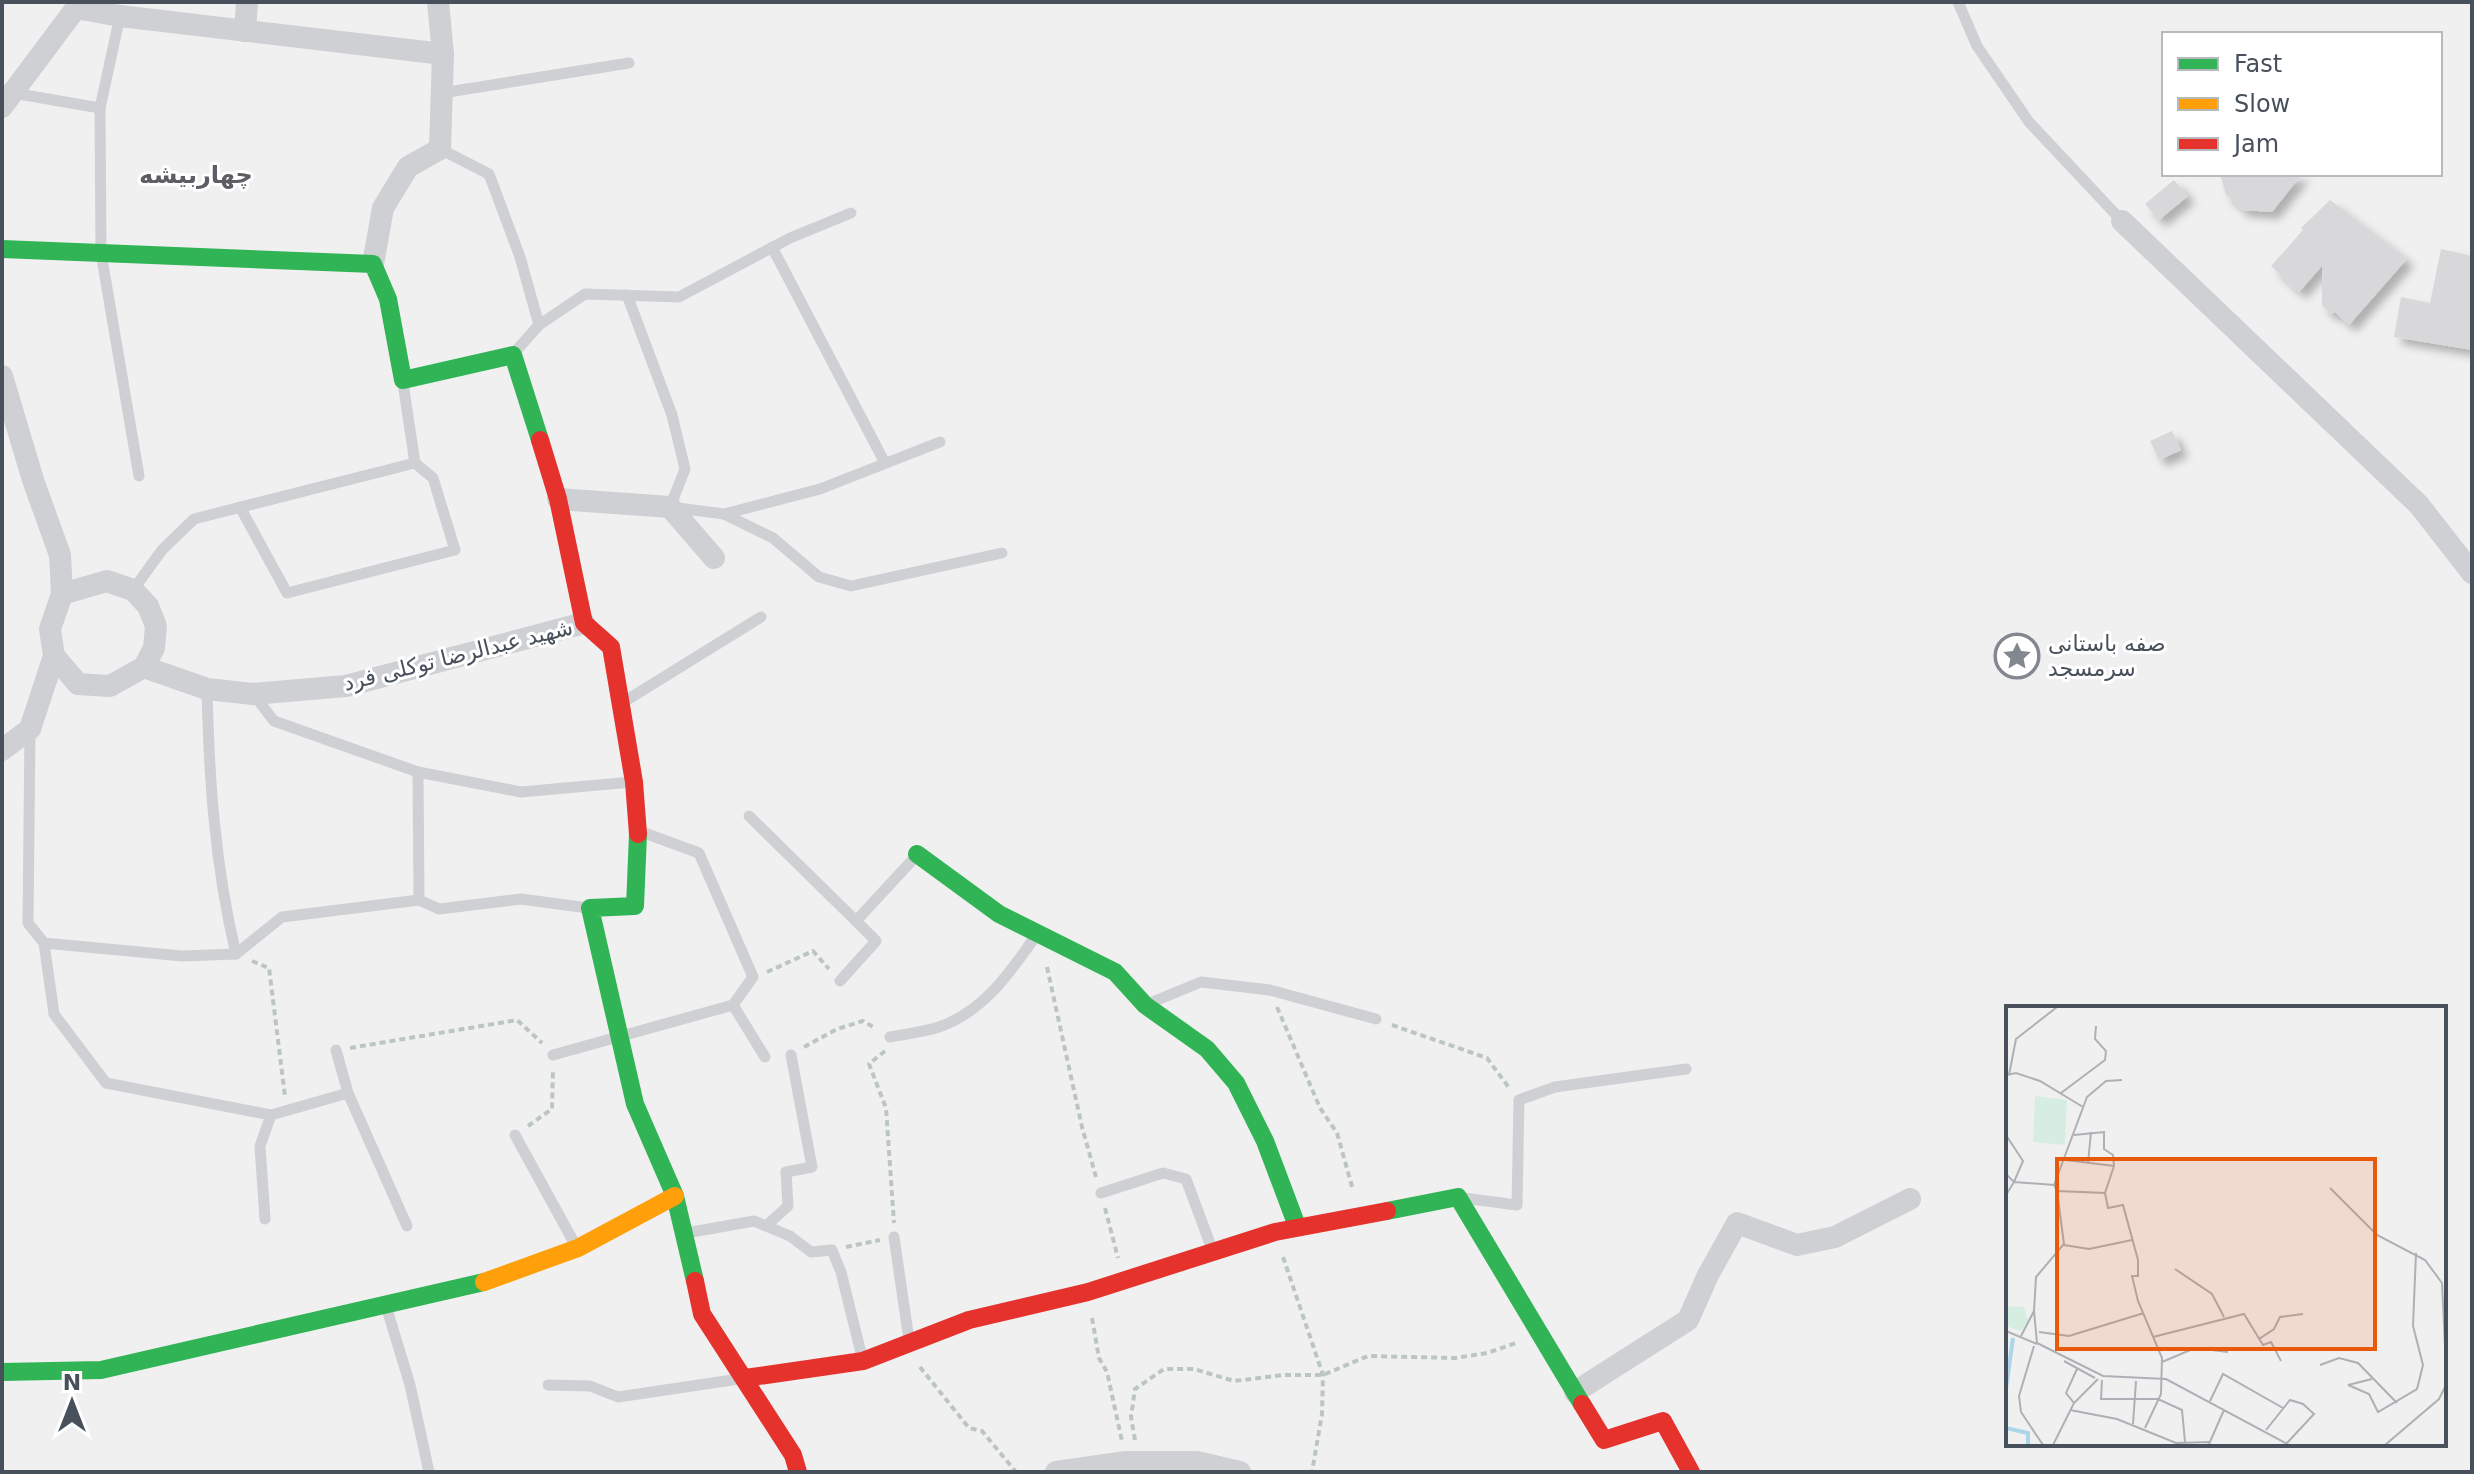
<svg xmlns="http://www.w3.org/2000/svg" width="2474" height="1474" font-family="'DejaVu Sans','Noto Sans Arabic',sans-serif">
<style>
.building{fill:#d8d8da;filter:url(#shadow)}
.lines{fill:none;stroke-linecap:round;stroke-linejoin:round}
.path{stroke:#bbc5c4;stroke-width:4;stroke-dasharray:6 4;stroke-linecap:butt}
.lane{stroke:#ced0d3;stroke-width:11}
.street{stroke:#ced0d3;stroke-width:22}
.fast{stroke:#30b455;stroke-width:18}
.slow{stroke:#ff9f0a;stroke-width:18}
.jam{stroke:#e5322d;stroke-width:18}
.labels{text-anchor:middle;dominant-baseline:central;stroke-width:6;stroke-linejoin:round;paint-order:stroke}
.poi-label{font-size:22px;fill:#48505c;stroke:#fff;text-anchor:start}
.street-label{font-size:22px;fill:#48505c;stroke:#fff}
.neighbourhood-label{font-size:24px;font-weight:bold;fill:#5c5e64;stroke:#fff}
.inset-river{fill:none;stroke:#acd5ea;stroke-width:4}
.inset-road{fill:none;stroke:#adb0b5;stroke-width:2}
.view{fill:#e8590c;fill-opacity:0.15;stroke:#e8590c;stroke-width:4}
.inset-edge{fill:none;stroke:#48505c;stroke-width:4}
</style>
<defs>
<filter id="shadow"><feDropShadow dx="7" dy="7" stdDeviation="4" flood-color="#0004"/></filter>
</defs>
<rect width="100%" height="100%" fill="#f1f0f0"/>
<g class="building">
<polygon points="2220,174 2302,174 2272,212 2243,210 2226,195"/>
<polygon points="2174,180 2188,196 2159,220 2145,204"/>
<polygon points="2330,200 2407,259 2349,325 2335,312 2331,314 2322,306 2322,266 2299,292 2271,266 2303,230 2301,228"/>
<polygon points="2441,249 2472,256 2472,350 2394,337 2401,297 2430,303"/>
<polygon points="2172,431 2181,450 2159,460 2150,441"/>
</g>
<g class="lines">
<g class="path">
<polyline points="252,961 269,968 285,1096"/>
<polyline points="1047,967 1082,1127 1096,1177"/>
<polyline points="767,972 813,951 829,969"/>
<polyline points="1277,1007 1320,1108 1337,1133 1353,1190"/>
<polyline points="1392,1025 1487,1058 1510,1089"/>
<polyline points="804,1047 837,1029 863,1021 875,1028"/>
<polyline points="350,1048 517,1020 542,1043"/>
<polyline points="885,1051 869,1064 886,1108 894,1223"/>
<polyline points="528,1126 552,1109 553,1071"/>
<polyline points="1105,1208 1118,1258"/>
<polyline points="846,1247 880,1240"/>
<polyline points="1283,1257 1323,1375 1322,1414 1312,1472"/>
<polyline points="1092,1318 1099,1358 1107,1372 1122,1441"/>
<polyline points="920,1367 969,1428 982,1431 1016,1472"/>
<polyline points="1135,1440 1131,1417 1135,1389 1164,1369 1194,1369 1234,1381 1284,1375 1323,1375 1368,1356 1455,1358 1487,1353 1516,1343"/>
</g>
<g class="lane">
<polyline points="1958,2 1977,46 2029,122 2122,221"/>
<polyline points="13,93 100,108 101,253 139,476"/>
<polyline points="442,93 629,63"/>
<polyline points="100,108 120,16"/>
<polyline points="440,149 489,174 520,257 539,325 514,353"/>
<polyline points="772,247 885,463"/>
<polyline points="627,295 672,415 685,469 670,507 724,514 773,538 819,577 851,586 1002,553"/>
<polyline points="539,325 585,294 679,297 790,238 851,213"/>
<polyline points="240,507 287,593 455,550 433,478 415,463"/>
<polyline points="724,514 820,489 940,442"/>
<polyline points="133,590 162,550 194,519 415,463 403,383"/>
<path d="M207,689C209,779 215,866 236,954"/>
<polyline points="254,695 274,721 418,772 521,792 632,782"/>
<polyline points="622,703 761,617"/>
<polyline points="30,729 28,923 44,943 54,1014 106,1083 271,1115 348,1093"/>
<polyline points="418,772 419,900 439,909 521,899 588,908"/>
<polyline points="749,816 856,921"/>
<polyline points="44,943 182,956 236,954 282,917 419,900"/>
<polyline points="840,981 876,941 856,921 917,855"/>
<polyline points="1150,1003 1201,982 1270,990 1376,1019"/>
<polyline points="733,1005 765,1057"/>
<path d="M890,1037C906,1034 924,1032 939,1027C985,1011 1011,971 1037,934"/>
<polyline points="336,1050 348,1093 407,1226"/>
<polyline points="553,1055 733,1005 753,977 699,853 639,831"/>
<polyline points="515,1135 577,1248"/>
<polyline points="1101,1193 1163,1173 1186,1179 1212,1249"/>
<polyline points="1463,1198 1517,1205 1519,1100 1555,1087 1686,1069"/>
<polyline points="265,1219 260,1146 271,1115"/>
<polyline points="766,1226 788,1206 786,1172 812,1167 791,1055"/>
<polyline points="686,1233 754,1221 790,1236 811,1252 832,1250 841,1272 863,1361"/>
<polyline points="894,1237 909,1340"/>
<polyline points="386,1306 410,1385 429,1472"/>
<polyline points="548,1385 590,1386 618,1397 739,1379"/>
</g>
<g class="street">
<polyline points="76,8 120,16 443,54"/>
<polyline points="245,31 247,2"/>
<polyline points="2,107 76,8 78,2"/>
<polyline points="2122,221 2419,505 2472,573"/>
<polyline points="373,264 383,208 408,167 440,149 443,54 438,2"/>
<polyline points="2,376 33,480 60,555 62,594 50,629 54,656 30,729 2,750"/>
<polyline points="558,499 670,507 714,558"/>
<polyline points="54,656 78,684 110,686 144,667 154,648 156,626 148,606 133,590 107,581 62,594"/>
<polyline points="144,667 207,689 253,694 346,686 584,623"/>
<polyline points="1575,1392 1688,1320 1708,1275 1737,1223 1797,1245 1835,1237 1910,1199"/>
<polyline points="1056,1472 1126,1462 1197,1462 1240,1472"/>
</g>
<g class="fast">
<polyline points="2,249 373,264 388,299 403,380 513,355 540,440"/>
<polyline points="638,834 635,906 590,908 635,1104 675,1196 695,1281"/>
<polyline points="917,854 999,914 1115,972 1145,1005 1207,1049 1236,1083 1265,1141 1297,1226"/>
<polyline points="1387,1211 1458,1197 1582,1404"/>
<polyline points="2,1372 101,1370 484,1282"/>
</g>
<polyline class="slow" points="484,1282 578,1248 675,1196"/>
<g class="jam">
<polyline points="540,440 558,499 584,623 611,647 634,782 638,834"/>
<polyline points="695,1281 702,1314 793,1455 798,1472"/>
<polyline points="745,1378 863,1361 969,1320 1088,1292 1275,1232 1387,1211"/>
<polyline points="1582,1404 1604,1440 1663,1421 1691,1472"/>
</g>
</g>
<defs>
<g id="sight-ring" transform="scale(2.3)"><circle r="9.5" fill="#fff" stroke="#838890" stroke-width="1.5"/><path d="M0-6L1.8-2.2L6-1.7L2.9 1.2L3.7 5.4L0 3.3L-3.7 5.4L-2.9 1.2L-6-1.7L-1.8-2.2Z" fill="#838890"/></g>
</defs>
<g fill-rule="evenodd">
<use href="#sight-ring" x="2017" y="656"/>
</g>
<g class="labels">
<g class="poi-label">
<text x="2048" y="643">صفه باستانی<tspan x="2048" dy="25">سرمسجد</tspan></text>
</g>
<g class="street-label">
<text transform="translate(458 655) rotate(-14)">شهید عبدالرضا توکلی فرد</text>
</g>
<g class="neighbourhood-label">
<text x="196" y="175">چهاربیشه</text>
</g>
</g>
<g transform="translate(2006 1006)">
<rect width="440" height="440" fill="#f1f0f0"/>
<path d="M29,90L61,94L59,139L27,136ZM0,300L18,301L22,315L15,325L0,320Z" fill="#d6eee2"/>
<path class="inset-river" d="M0,383L7,332M0,422L22,427V439"/>
<path class="inset-road" d="M1,69L10,67L34,75L77,101M3,69L10,33L51,1M55,87L99,54L100,45L89,33L90,20M0,129L17,155L8,176L0,168M68,129L98,126V143L107,149L108,160L99,187M60,154L108,160M82,157L85,126M48,179L81,91L100,75L116,74M324,182L371,229L419,254L436,277L440,360M0,189L8,176L36,178L48,179L51,185L99,187L102,202L117,199L132,254V270H126L132,295L156,352L155,388L139,422M58,239L83,243L126,234M169,263L206,288L218,311M28,305L30,271L58,238L51,185M0,325L31,338M33,326L63,330L138,307M15,330L28,305L31,337M147,331L238,308L257,339L265,336L275,355M253,333L268,323L274,311L297,308M31,337L97,370L160,373L283,439M28,340L13,390L15,406L37,439M58,355L89,372M156,356L189,342L222,346M314,359L333,352L352,357L391,397M96,374L95,393H152L176,404L179,436M342,379L363,388L372,406L411,383L417,359L407,320L410,247M342,379L366,373M204,395L217,368L277,402M68,397L60,387L71,363M64,404L111,413L170,437L203,436M127,418L130,375M260,424L284,394L297,398L308,408L281,437M203,438L218,404M47,439L68,397L92,373M379,439L433,393L440,379"/>
<path class="view" d="M51,153H369V343H51Z"/>
<rect width="440" height="440" class="inset-edge"/>
</g>
<rect width="2474" height="1474" fill="none" stroke="#48505c" stroke-width="8"/>
<rect x="2162" y="32" width="280" height="144" fill="#ffffff" stroke="#b6b9be" stroke-width="2"/>
<rect x="2178" y="58" width="40" height="12" fill="#30b455" stroke="#b6b9be" stroke-width="2"/>
<text x="2234" y="72" font-size="24" fill="#48505c">Fast</text>
<rect x="2178" y="98" width="40" height="12" fill="#ff9f0a" stroke="#b6b9be" stroke-width="2"/>
<text x="2234" y="112" font-size="24" fill="#48505c">Slow</text>
<rect x="2178" y="138" width="40" height="12" fill="#e5322d" stroke="#b6b9be" stroke-width="2"/>
<text x="2234" y="152" font-size="24" fill="#48505c">Jam</text>
<g transform="translate(72 1402)" stroke="#ffffff" stroke-width="6" paint-order="stroke">
<path d="M0-6L14 30L0 20L-14 30Z" fill="#48505c"/>
<text y="-12" font-size="22" font-weight="bold" text-anchor="middle" fill="#48505c">N</text>
</g>
</svg>
